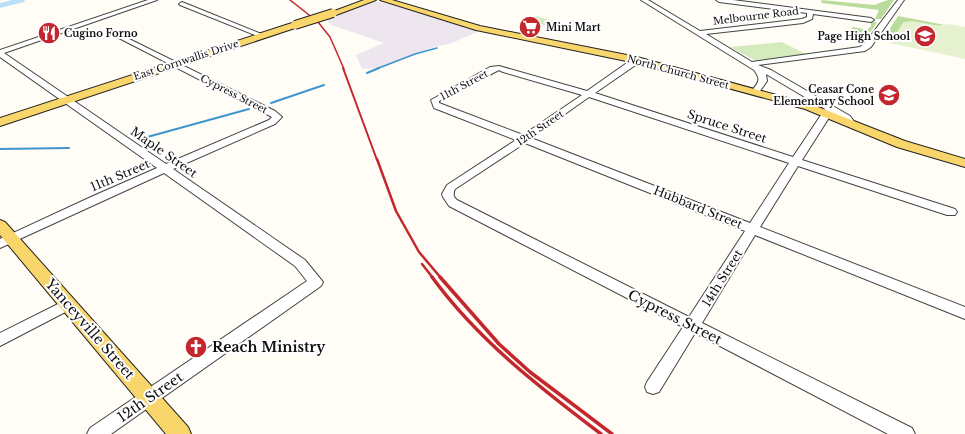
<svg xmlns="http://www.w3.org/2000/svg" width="965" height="434" font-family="'Libre Baskerville',serif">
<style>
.industrial{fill:#eee6ef}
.green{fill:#d5ebbd}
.forest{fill:#b9dc9c}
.pitch{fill:#e6f2cf}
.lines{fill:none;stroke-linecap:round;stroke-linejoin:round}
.stream-far1{stroke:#3f96cf;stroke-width:1.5}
.stream{stroke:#3f96cf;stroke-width:2}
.river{fill:#b9e0f7;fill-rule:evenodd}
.minor-casing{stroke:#444;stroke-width:2}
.major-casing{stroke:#222;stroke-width:2}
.minor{fill:#fff;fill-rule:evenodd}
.major{fill:#f9d66b;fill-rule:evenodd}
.rail-far3{stroke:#c4262e;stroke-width:1.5}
.rail-far2{stroke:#c4262e;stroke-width:2}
.rail-far1{stroke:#c4262e;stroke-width:2.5}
.rail{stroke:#c4262e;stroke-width:3.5}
.major-bridge-casing{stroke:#222;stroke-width:10;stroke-linecap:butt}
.major-bridge{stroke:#f9d66b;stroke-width:8}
.labels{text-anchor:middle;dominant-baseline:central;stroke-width:4;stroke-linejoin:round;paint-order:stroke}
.far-street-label{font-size:10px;fill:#111;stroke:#fff}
.far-poi-label{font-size:10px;font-weight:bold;fill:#111;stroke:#fff;text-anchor:start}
.street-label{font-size:12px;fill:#111;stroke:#fff}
.near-street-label{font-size:14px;fill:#111;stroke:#fff}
.near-poi-label{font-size:14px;font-weight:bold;fill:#111;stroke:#fff;text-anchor:start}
</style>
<rect width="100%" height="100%" fill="#fffdf5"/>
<polygon class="industrial" points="373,2 381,2 479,31 452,43 435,47 382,68 362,69 356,55 384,43 331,25 325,18"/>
<g class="green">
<polygon points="536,16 560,23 551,27 527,20"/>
<polygon points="782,42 806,54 756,61 730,47"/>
</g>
<g class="forest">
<polygon points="821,0 874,5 888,0 894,0 881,19 875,19 879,10 822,3"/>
<path d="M898,16L945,25C932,28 918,21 904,22L892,40L884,38Z"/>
<polygon points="871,22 877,22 866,39 847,34 853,27 867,30 871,26"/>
</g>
<polygon class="pitch" points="913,21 940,26 949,24 965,27 965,59 890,43 904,22"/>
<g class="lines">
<polyline class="stream-far1" points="376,69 415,54 437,48"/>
<g class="stream">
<polyline points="367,73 379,68"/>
<polyline points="271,103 324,85"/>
<polyline points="140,139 249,109"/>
<polyline points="0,149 69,148"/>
</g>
<polygon class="river" points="12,0 25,0 24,2 0,8 0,3"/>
<g class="minor-casing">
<g id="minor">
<polygon points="148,0 157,0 4,53 166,164 269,120 272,117 117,37 117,35 121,35 275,111 282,117 275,124 173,169 305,260 323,282 321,286 111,434 87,434 90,428 307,281 295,266 164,173 0,248 0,239 91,197 157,168 0,57 0,50"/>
<path d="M641,0H648L700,31L802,19L807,17V13L719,2L716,0H733L871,18L874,20L871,22L813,14L812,19L803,23L706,34L752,62L860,47L865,43L898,0H904L871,47L865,51L758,65L771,70L850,116L856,124L851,127L848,126L844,120L832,113L802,160L955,209L957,212L955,215H947L798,166L760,227L965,307V319L755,235L702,323L912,428L915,434H888L695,333L659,392L653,394L647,392L645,387L647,382L683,327L449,206L443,197L442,194L447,185L516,140L434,108L431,100L490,67L499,66L587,91L634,58H640V62L595,93L793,157L825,109L766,74L767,81L758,94H752L751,92C758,82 762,81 754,70ZM499,70L503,72L582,95L523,135L439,103V101ZM589,97L789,163L750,223L531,138ZM525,143L745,231L689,317L457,200C453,197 453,194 455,189Z"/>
<polygon points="182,2 264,35 266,36 260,37 180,5 179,4"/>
<polygon points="68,299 73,300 75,304 73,308 0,346 0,333"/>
</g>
</g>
<g class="major-casing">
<g id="major">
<polygon points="364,0 376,0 336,15 330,15 329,13"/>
<polygon points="380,0 392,0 480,26 637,57 813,105 905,141 965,159 965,167 897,147 805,109 636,63 476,30"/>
<polygon points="295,22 299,25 298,27 0,126 0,118"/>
<polygon points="0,220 5,222 188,427 191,434 166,434 0,235"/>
</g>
</g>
<use href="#minor" class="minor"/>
<use href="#major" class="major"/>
<polyline class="rail-far3" points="290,0 318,22 330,37 344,69"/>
<polyline class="rail-far2" points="343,68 377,160"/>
<g class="rail-far1">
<polyline points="377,159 396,211 419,252 441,278"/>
<polyline points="422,264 433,278"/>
</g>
<g class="rail">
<path d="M432,277C478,340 539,387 601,434"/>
<polyline points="440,277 499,344 530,372 612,434"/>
</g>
<g class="major-bridge-casing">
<polyline id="major-bridge" points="295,25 333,13"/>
</g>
<use href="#major-bridge" class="major-bridge"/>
</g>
<defs>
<g id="supermarket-disc" transform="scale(1.15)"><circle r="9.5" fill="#c4262e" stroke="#fff"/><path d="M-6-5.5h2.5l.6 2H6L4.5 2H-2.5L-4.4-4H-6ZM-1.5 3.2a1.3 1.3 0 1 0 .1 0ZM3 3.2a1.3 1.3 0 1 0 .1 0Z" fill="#fff"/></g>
<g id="restaurant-disc" transform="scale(1.15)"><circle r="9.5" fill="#c4262e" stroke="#fff"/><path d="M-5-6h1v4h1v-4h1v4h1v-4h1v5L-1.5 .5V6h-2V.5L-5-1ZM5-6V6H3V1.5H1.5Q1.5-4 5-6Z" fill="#fff"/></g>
<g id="school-disc" transform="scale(1.15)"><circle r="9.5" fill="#c4262e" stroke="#fff"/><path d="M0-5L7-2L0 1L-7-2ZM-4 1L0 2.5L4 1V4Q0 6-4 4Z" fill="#fff"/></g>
<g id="church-disc" transform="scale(1.15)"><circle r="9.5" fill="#c4262e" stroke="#fff"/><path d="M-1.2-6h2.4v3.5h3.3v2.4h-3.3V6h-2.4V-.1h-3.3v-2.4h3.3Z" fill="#fff"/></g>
</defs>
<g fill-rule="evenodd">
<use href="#supermarket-disc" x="530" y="27"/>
<use href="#restaurant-disc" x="49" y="33"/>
<use href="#school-disc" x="925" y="36"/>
<use href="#school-disc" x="889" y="95"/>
<use href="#church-disc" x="196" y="347"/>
</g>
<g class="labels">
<g class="far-street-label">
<text transform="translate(756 16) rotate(-7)">Melbourne Road</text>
<text transform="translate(186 60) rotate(-18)">East Cornwallis Drive</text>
<text transform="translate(678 72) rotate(15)">North Church Street</text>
<text transform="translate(464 85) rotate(-28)">11th Street</text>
<text transform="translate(234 94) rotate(27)">Cypress Street</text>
<text transform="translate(540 128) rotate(-34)">12th Street</text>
</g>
<g class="far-poi-label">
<text x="546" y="27">Mini Mart</text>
<text x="64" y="33">Cugino Forno</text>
<text x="910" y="36" text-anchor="end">Page High School</text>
<text x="874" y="89" text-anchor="end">Ceasar Cone<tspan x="874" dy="12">Elementary School</tspan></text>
</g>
<g class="street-label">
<text transform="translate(727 126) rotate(18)">Spruce Street</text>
<text transform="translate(164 152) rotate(35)">Maple Street</text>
<text transform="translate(120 175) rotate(-23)">11th Street</text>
<text transform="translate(698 207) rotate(22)">Hubbard Street</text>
<text transform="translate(722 278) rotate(-58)">14th Street</text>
</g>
<g class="near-street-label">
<text transform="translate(675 317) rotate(27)">Cypress Street</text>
<text transform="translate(90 329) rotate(49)">Yanceyville Street</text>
<text transform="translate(150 397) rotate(-35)">12th Street</text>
</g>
<g class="near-poi-label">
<text x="212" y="347">Reach Ministry</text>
</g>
</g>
</svg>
